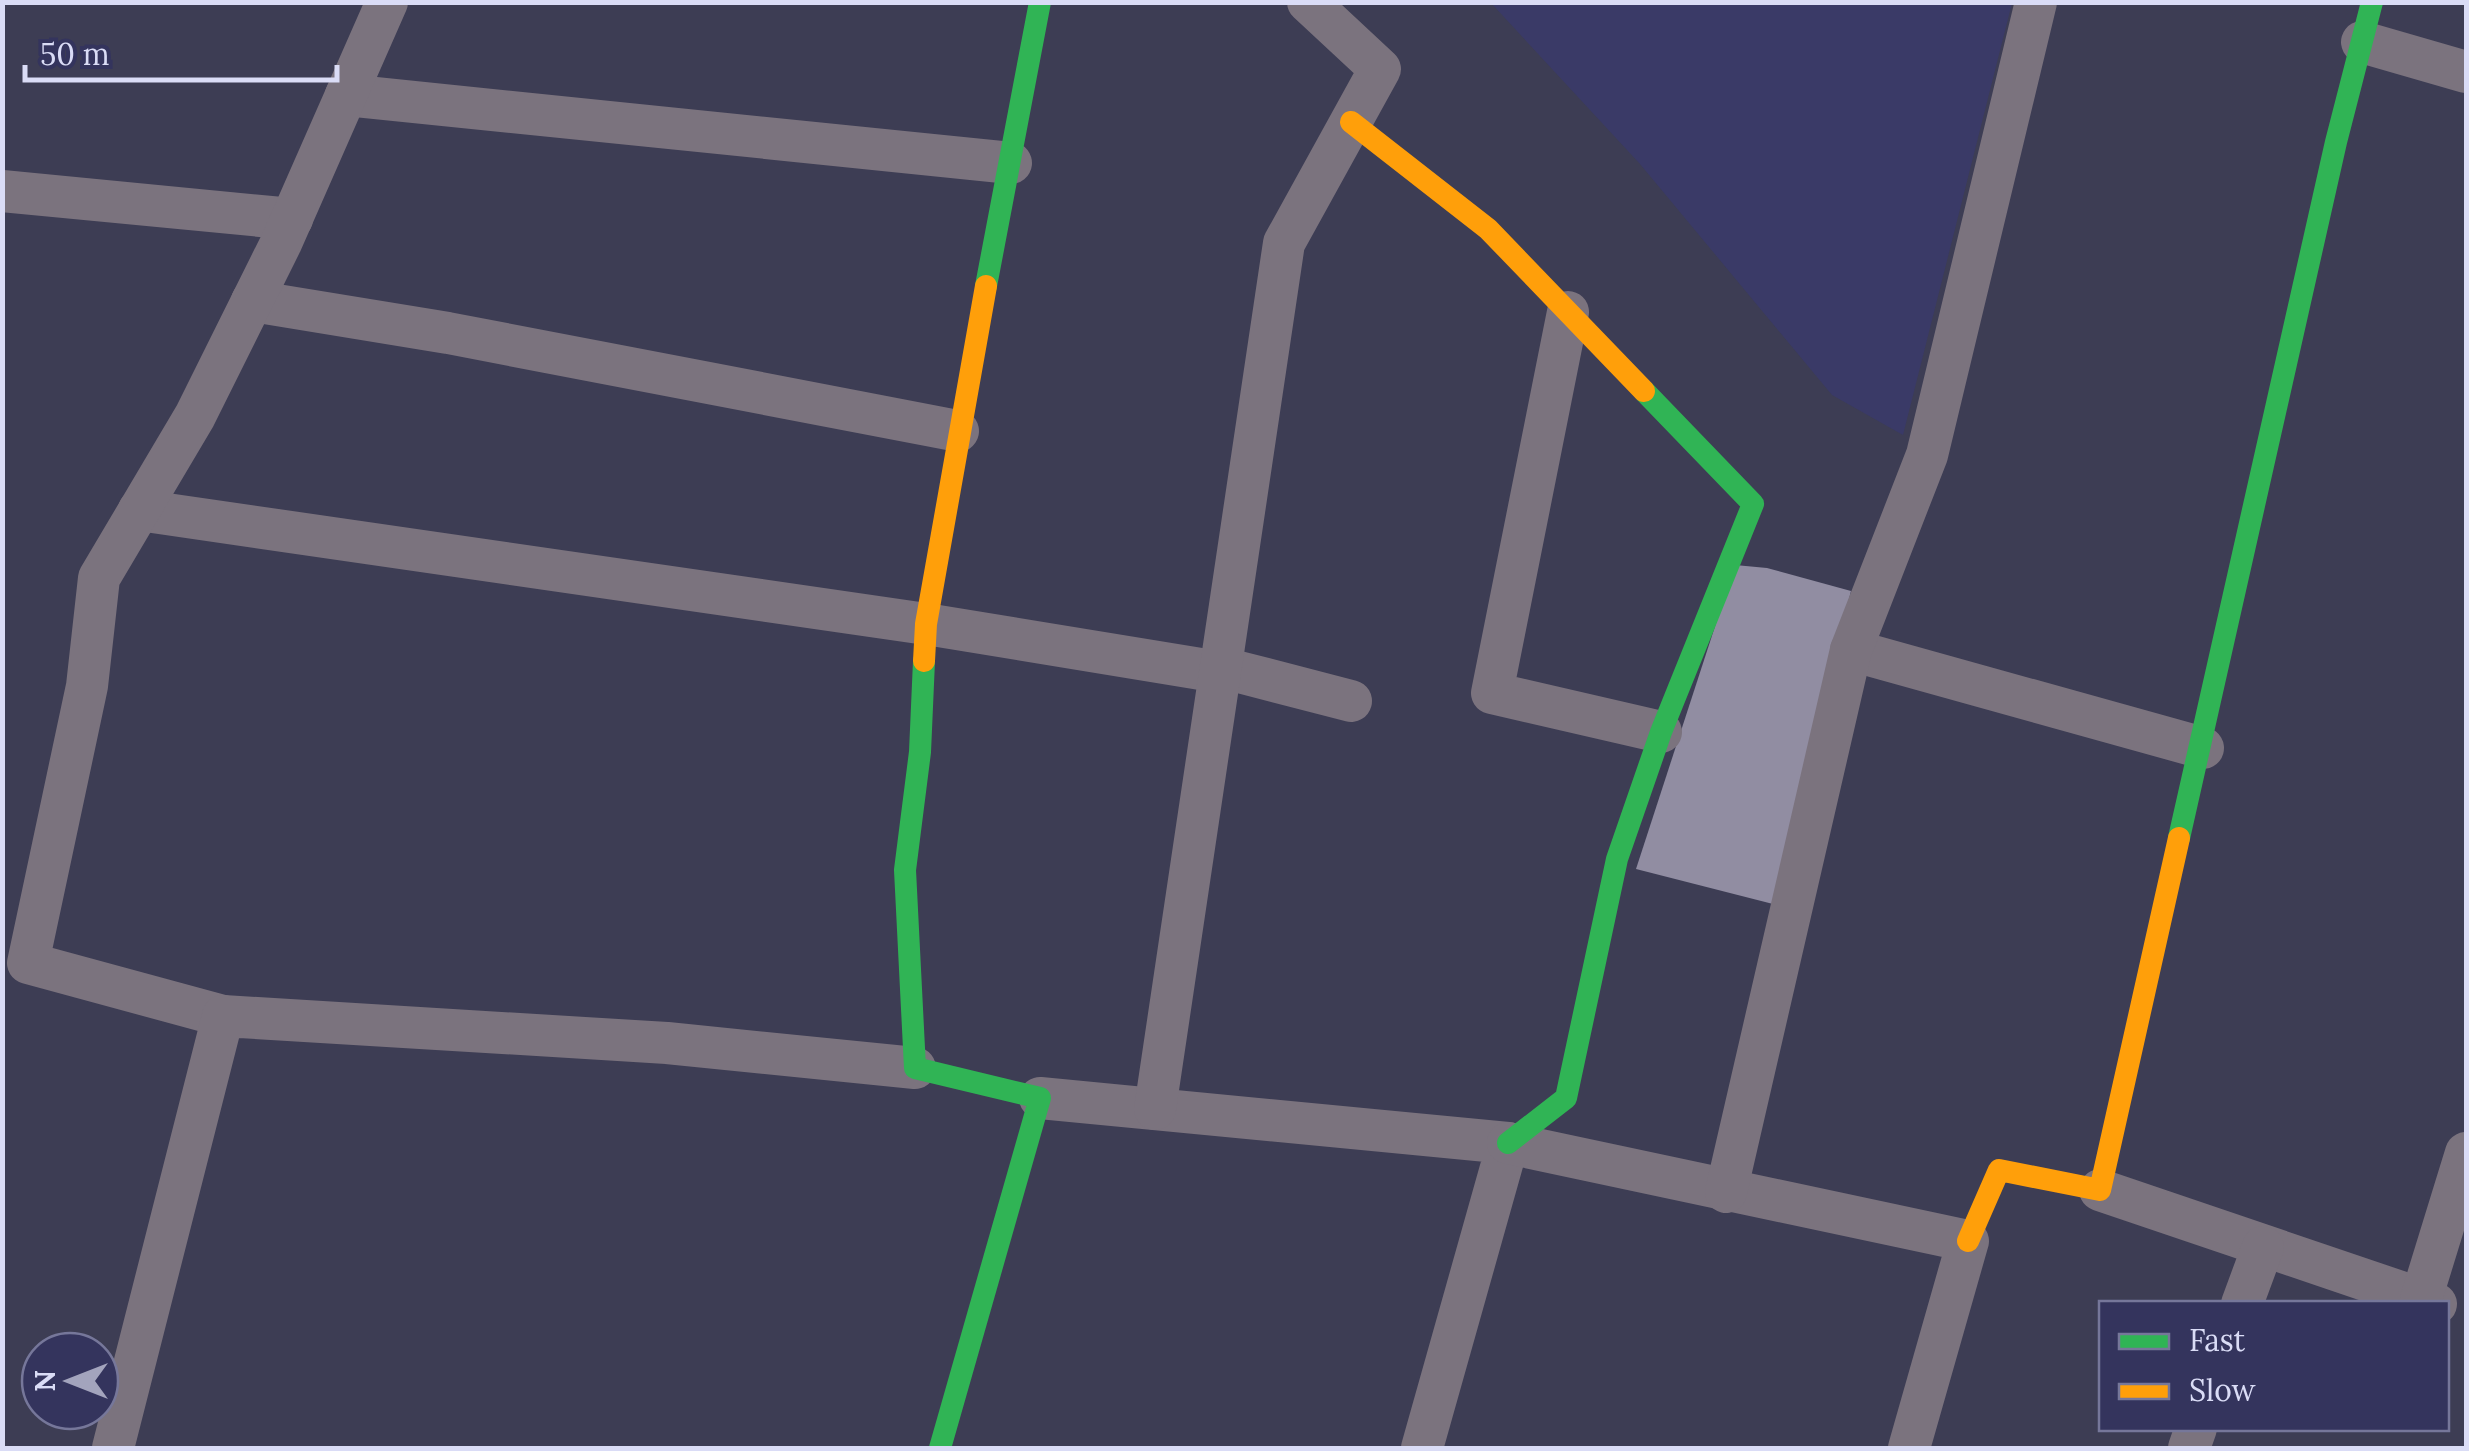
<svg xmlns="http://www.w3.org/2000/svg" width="2469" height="1451" font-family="Lora,serif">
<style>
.built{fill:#3a3a67}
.building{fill:#918da2}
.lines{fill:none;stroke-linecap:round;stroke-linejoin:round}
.street{stroke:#7b737e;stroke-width:42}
.fast{stroke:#30b455;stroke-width:22}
.slow{stroke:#ff9f0a;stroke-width:22}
</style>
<rect width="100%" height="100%" fill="#3d3d54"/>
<polygon class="built" points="1491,3 2012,3 1903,435 1832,395 1640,164"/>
<polygon class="building" points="1735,565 1767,568 1851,591 1773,904 1636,869"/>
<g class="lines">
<g class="street">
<polyline points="2362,42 2466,72"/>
<polyline points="346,95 1011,163"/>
<polyline points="2,191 292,219"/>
<polyline points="252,301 448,333 958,431"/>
<polyline points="1568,312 1492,693 1661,732"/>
<polyline points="139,510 926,624 1219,672 1239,672 1351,701"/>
<polyline points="1851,650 2203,748"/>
<polyline points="223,1016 28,963 87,686 99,578 195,416 281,243 387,2"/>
<polyline points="1040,1098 1508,1143 1422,1448"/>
<polyline points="1155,1109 1284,243 1380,69 1308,2"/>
<polyline points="1508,1143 1968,1241 1909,1448"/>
<polyline points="2100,1190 2436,1304"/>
<polyline points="1726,1192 1851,650 1927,455 2036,2"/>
<polyline points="2421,1299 2466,1153"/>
<polyline points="2242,1304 2263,1247"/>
<polyline points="113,1448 223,1016 667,1043 915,1068"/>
<polyline points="2189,1448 2196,1428"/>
</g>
<g class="fast">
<polyline points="986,286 1040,2"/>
<polyline points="924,661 920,752 905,870 915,1068 1040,1098 940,1448"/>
<polyline points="2179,838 2336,142 2372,2"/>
<polyline points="1508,1143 1566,1098 1617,859 1661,732 1753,504 1644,391"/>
</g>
<g class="slow">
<polyline points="1351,122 1488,229 1644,391"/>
<polyline points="924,661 926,624 986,286"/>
<polyline points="1968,1241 1999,1170 2100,1190 2179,838"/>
</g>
</g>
<rect width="2469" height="1451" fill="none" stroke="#dadcf6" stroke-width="10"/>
<rect x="2099" y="1301" width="350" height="130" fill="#34345d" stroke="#76779a" stroke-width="2.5"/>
<rect x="2119" y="1334" width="50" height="15" fill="#30b455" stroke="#76779a" stroke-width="2.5"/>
<text x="2189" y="1351" font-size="30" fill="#dadcf6">Fast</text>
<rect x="2119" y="1384" width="50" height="15" fill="#ff9f0a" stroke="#76779a" stroke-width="2.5"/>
<text x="2189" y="1401" font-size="30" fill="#dadcf6">Slow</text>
<g transform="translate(70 1381) rotate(270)"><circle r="48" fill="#34345d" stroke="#76779a" stroke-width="2.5"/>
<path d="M0-8L18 38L0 25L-18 38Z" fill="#a3a4bd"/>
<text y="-15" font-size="28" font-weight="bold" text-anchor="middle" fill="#dadcf6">N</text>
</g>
<path d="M25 65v15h312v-15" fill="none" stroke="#dadcf6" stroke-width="5"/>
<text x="40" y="65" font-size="30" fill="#dadcf6" stroke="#34345d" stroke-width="8" paint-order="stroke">50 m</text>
</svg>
